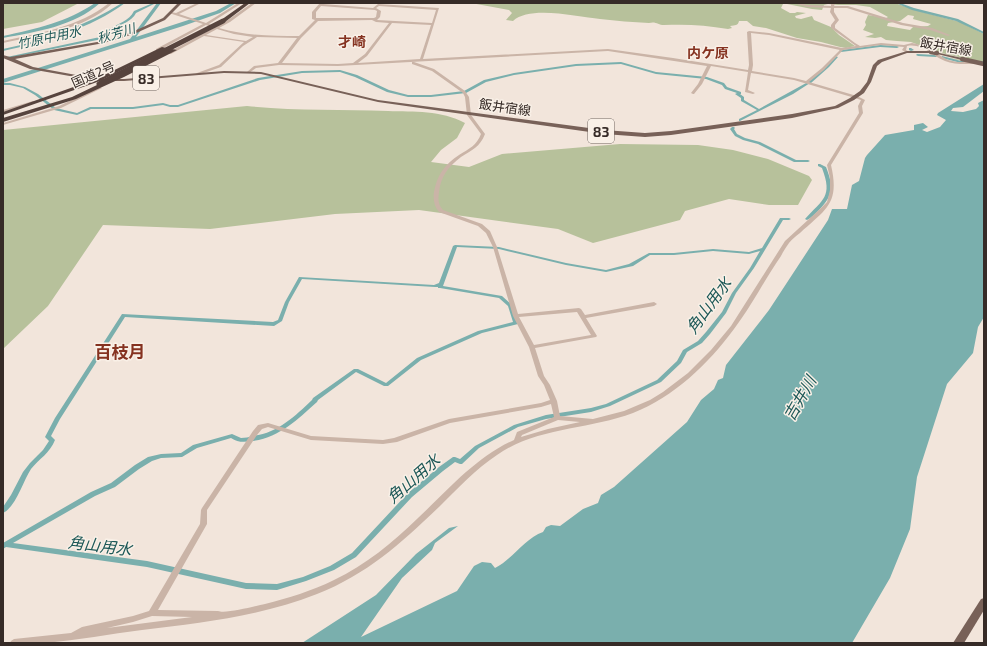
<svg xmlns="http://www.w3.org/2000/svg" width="987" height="646" font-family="'Exo 2','Noto Sans JP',sans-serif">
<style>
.green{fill:#b7c19b;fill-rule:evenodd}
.water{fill:#7aafad}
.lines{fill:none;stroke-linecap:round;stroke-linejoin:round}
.canal{fill:#7aafad;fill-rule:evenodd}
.river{fill:#7aafad;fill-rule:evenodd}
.minor{fill:#cab4a7;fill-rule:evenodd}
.major{fill:#786158;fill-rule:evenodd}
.highway{fill:#57443e;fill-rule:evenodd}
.major-bridge{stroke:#786158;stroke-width:4.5}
.highway-bridge{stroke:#57443e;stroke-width:5}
.labels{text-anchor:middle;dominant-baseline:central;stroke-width:3;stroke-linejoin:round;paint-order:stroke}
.far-water-label{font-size:13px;font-style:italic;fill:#1d5857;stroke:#f9f0e7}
.far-street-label{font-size:13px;fill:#362b27;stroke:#f9f0e7}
.far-quarter-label{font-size:14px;font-weight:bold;fill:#853220;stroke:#f9f0e7}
.shield{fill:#f9f0e7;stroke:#706661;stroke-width:1}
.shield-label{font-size:14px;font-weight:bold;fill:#362b27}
.water-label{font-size:16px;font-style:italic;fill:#1d5857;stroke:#f9f0e7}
.quarter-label{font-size:17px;font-weight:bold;fill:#853220;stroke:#f9f0e7}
</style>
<rect width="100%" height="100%" fill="#f2e5db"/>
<g class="green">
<polygon points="3,3 79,3 42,22 3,29"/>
<path d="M471,3H895L915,10L960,22L984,34V61H963L942,57L962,60L963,58L937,52L911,42L897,41L886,40L881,37L875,38L865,37L874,34L863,30L866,25L865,22L868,15L886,18L888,17L870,7L856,5H838L828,4L824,5L822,10L812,9L787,4H783L781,8L790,13H795L797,12L806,13L795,16L796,18L801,19L812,16L814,20L831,27L839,35L855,46L846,48L840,47L821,42L797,38L766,28L753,26L747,21H739C738,26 735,25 730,26L732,28L728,29C706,25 686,24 664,25C658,25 656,21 649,23C633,22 616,21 600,19C578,17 530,5 513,21L506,20L512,13L509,10ZM908,15L914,16L913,19L931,24L928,26L913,27L910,30L887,26L888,23L900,21Z"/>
<path d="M247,106C294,111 341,109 388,111C414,112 441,110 465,123L457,138L441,150L431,162L469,167L502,154L620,144L698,145L733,150L768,159L809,176L812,180L798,205H769L729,199L685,211L680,220L593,243L558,229L419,210L335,214L210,229L103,225L48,306L3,349V130Z"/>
</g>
<path class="water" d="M984,84V91L963,107L953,108L951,111L963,112L976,109L979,106L978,103L984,100V317L978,327L973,353L947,384L917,477L910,529L890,578L852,643H302L376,595L416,554L449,528L458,526L435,543L432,550L402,578L361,637L457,591L474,566L482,562L491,563L495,568C513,559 525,538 543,532L546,527L551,525L560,526L583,509L598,503L601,495L614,487L687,422L701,400L714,389L718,380L723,378L726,365L769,310L828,220L832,209H847L852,185L859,181L865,158L867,155L885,135L914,130V125L923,123L928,127L922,130L927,132L940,127L946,120L937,115L938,113Z"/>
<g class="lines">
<g class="canal">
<path d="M122,3H125C92,28 43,42 3,51V49C45,40 85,26 122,3Z"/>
<path d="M153,3H156L136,13C132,22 120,24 112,30C109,33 106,36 102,39L9,58L7,57L100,37C104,35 106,31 110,29C119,23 129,21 134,11Z"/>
<polygon points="896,3 900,3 914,8 958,19 984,32 984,34 956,21 912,10"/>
<polygon points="880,45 897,46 899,47 897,48 880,47 841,52 839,51 841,50"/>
<polygon points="909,48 911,48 914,50 911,51 909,50"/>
<polygon points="917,54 936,55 938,56 936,57 918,56 916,55"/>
<polygon points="835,56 838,57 829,67 811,83 810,83 793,94 740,121 739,121 739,119 757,110 741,101 741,98 735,94 737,93 725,89 722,85 706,79 656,74 621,64 576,66 514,75 486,82 466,93 431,97 408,97 387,92 355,77 340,72 302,73 260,80 178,107 170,107 163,105 133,109 91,109 77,115 54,110 35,95 23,88 10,85 3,85 3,83 10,83 25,87 38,94 56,108 77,113 90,107 133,107 163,103 170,105 178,105 258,78 302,71 340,70 357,75 389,90 408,95 431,95 464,91 484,80 514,73 576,64 621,62 656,72 707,77 724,83 727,87 741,92 741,94 740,94 744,97 744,100 759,109 808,82 827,65"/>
<polygon points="942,56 961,61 984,61 984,63 961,63 942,58"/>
<polygon points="732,127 734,127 735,128 734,129 737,134 745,138 760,142 796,160 808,160 810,161 808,162 794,162 758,144 743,140 735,136 730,129"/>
<path d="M818,164H820L826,167C833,185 834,195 819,210C815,214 811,218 807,220L805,219C823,199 833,197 822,168L818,166Z"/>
<path d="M780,218H789L791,219L789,220H783L754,268L736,293L726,313L710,334L702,343L687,352L681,363L661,382L610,406L591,412L546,419L518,427L479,448L462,464H460L455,462L443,471L412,497L356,557L334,570L306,581L277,590L246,589L147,567L6,547L3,549V543L91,492L111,483L135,465L148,457L161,454L181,453L193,445L232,434C235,435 238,437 241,438C245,438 249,437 253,436C278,433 295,416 312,400L313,398L354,369H358L386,383L417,358L478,331L513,322L508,306L499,298L440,288H438V287H435L302,279L289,302L282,321L274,326L125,317L60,419L51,436L55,440C50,453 39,459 31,469C23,481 16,507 3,513V507L11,495L23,472L30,463L43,450L49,441L45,437L55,418L122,314L273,322L278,320L285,302L299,277L434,285L439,283L453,246L455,245L499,247L566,263L606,270L629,264L649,253H674L713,249L749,252L762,248ZM457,247L499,249L566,265L606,272L633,266L650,255H674L713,251L749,254L760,251L750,268L732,293L722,312L706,332L698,341L683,350L677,361L657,380L606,404L591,408L546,415L514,425L475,446L460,459L455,457H453L439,467L408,493L352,553L330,566L303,577L277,584L246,583L147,561L13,543L95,496L115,487L139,469L152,461L161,458L182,457L197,448L231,438C238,443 245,442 253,441C280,437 297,420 317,402L318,400L356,372L384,386H388L421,360L482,333L518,324V323L512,305L502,296L443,286Z"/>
</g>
<g class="river">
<path d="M95,3H100C75,26 36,32 3,38V36C36,29 67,22 95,3Z"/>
<polygon points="157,3 161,3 136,37 216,11 231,3 236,3 220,13 183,26 3,83 3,79 130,39"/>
</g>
<g class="minor">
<path d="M109,3H113C84,30 40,35 3,43V41C40,33 79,27 109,3Z"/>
<path d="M197,3H201L179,14L206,23L238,3H242L209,24L216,27L228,20L252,3H256L230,22L219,28C246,36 272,36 299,36L315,20L312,19V12L320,3H324L323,4L373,8L378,4L439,8L423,59L608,49L673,58L748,70L749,65L747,32L749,31L769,33L842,48L856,46L831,28V25L835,20L830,12L831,8L807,7L794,3H799L807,5L831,6V4L833,3L835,4L834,6H848L903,23L932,28L950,35L948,36L930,30L901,25L847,8H834V12L839,20L835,25V28L855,43L860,46L881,43L904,45L912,43L917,44L929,49L948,60L957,62H976L978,63L976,64C966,64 954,65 945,61C932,56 923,43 907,46L906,50L909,52L907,53L902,50L904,47L881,45L843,50L824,70L809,82L857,96L865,100L862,106L863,113L831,165C840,204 826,209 800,233C796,236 792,239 789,243C786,247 783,252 781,256C773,268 766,279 759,291C751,304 743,317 734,329C708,364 674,397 633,413C588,430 537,427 497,455C476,469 458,488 440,506C401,543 368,574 317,594C261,616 201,623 142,630C110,634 78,640 46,643C34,644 22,643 10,643L11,641L14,639L71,633L82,627L133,616L149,611L200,524L201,510L202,508L253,431L258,425L268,423L311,436L383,440L394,438L449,419L541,403L550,400L544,385L538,376L529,347L513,316L493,247L486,233L478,226L439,212C434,206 433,199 434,192C437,175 445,164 459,155C469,149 477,145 481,134L467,115L465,97L463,93L432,71L412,64V62H414L434,69L465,91L469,97L471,115L485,134C480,147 472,150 461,157C448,167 441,176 439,192C438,199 438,205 443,210L482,224L490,231L497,247L518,314L579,308L581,309L585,315L654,302L657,304L654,306L586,318L597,336L596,337L535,348L544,376L550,385L557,401L560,416L593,419L624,411L650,400L663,392L688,373L711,350L731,326L785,241L821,208L827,202L830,190V178L827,165L859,113L858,106L861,100L855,98L794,80L751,73L748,90L755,93L753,94L745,92L748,72L711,66L702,84L694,94H693L691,93L698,84L707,66L608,51L338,66L279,65L256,68L249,73L247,72L254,66L278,63L297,38L257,37L243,46L221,67L198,75L196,74L197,73L219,65L244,42L204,36L171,54H169V52L214,28L206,25L158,51H156V49L203,24L169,13L171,12L176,13ZM321,6L375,10L377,11L376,17L374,18H316V12ZM379,6L436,10L432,23L377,20L380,17L381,11L376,8ZM372,20L376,22L389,23L365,54L353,63L338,64L282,63L301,38L318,21ZM392,23L431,25L420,59L358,63L367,56ZM217,29L234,34L253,37L246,41L206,35ZM751,33L769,35L840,50L822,68L806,81L794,78L752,71L753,65ZM577,312L591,335L534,345L519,317ZM551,404L554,417L517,432L514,440C476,457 448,490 418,518C393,542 366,565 334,580C312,591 288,598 265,604C255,606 226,614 218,611L158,610L207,524V510L257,435L262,429L268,427L311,440L383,444L397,442L450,423L541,407ZM558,420L580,422L548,429L521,437L522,435ZM152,616L192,617L107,628L133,622Z"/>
<polygon points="99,87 102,88 61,108 3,125 3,123 59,106"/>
<polygon points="33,101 35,102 34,103 3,112 3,110"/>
</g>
<g class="major">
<polygon points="178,3 182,3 165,20 134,34 104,43 15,59 33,67 98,79 124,79 224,71 261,72 378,100 604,130 645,133 671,131 792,114 835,106 850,98 860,91 867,82 873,65 878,60 907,51 931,51 933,52 931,53 907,53 882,62 877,66 871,82 864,93 854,100 838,108 792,118 671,135 645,137 604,134 378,102 261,74 224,73 124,81 98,81 30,69 3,58 3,55 10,57 103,41 132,32 163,18"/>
<polygon points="935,52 962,58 964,59 962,60 937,54 935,53"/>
<polygon points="984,598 984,610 964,643 953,643 981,599"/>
</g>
<g class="highway">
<polygon points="245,3 250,3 225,22 221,22 221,20"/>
<polygon points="162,47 166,48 100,81 3,115 3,112 96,79"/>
<polygon points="172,49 177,50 124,77 76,99 3,122 3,118 72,97"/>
</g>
<g class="major-bridge">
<polyline points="931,52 937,53"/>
<polyline points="962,59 984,64"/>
</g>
<polyline class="highway-bridge" points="99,84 223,21"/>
</g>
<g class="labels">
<g class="far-water-label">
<text transform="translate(116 33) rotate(-17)">秋芳川</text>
<text transform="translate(49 37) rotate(-12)">竹原中用水</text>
</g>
<g class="far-street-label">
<text transform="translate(946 46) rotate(10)">飯井宿線</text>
<text transform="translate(93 74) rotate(-24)">国道2号</text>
<text transform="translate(505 107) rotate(8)">飯井宿線</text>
</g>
<g class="far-quarter-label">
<text x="352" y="41">才崎</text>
<text x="708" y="52">内ケ原</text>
</g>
<g class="shield">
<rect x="133" y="66" width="26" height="24" rx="3"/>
<rect x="588" y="119" width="26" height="24" rx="3"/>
</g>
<g class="shield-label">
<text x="146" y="78">83</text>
<text x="601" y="131">83</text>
</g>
<g class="water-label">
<text transform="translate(708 305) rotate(-54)">角山用水</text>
<text transform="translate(799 398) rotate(-60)">吉井川</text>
<text transform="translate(413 478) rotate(-41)">角山用水</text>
<text transform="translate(100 545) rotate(7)">角山用水</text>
</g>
<g class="quarter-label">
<text x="120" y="351">百枝月</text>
</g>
</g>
<rect width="987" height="646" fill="none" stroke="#362b27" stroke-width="8"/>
</svg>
